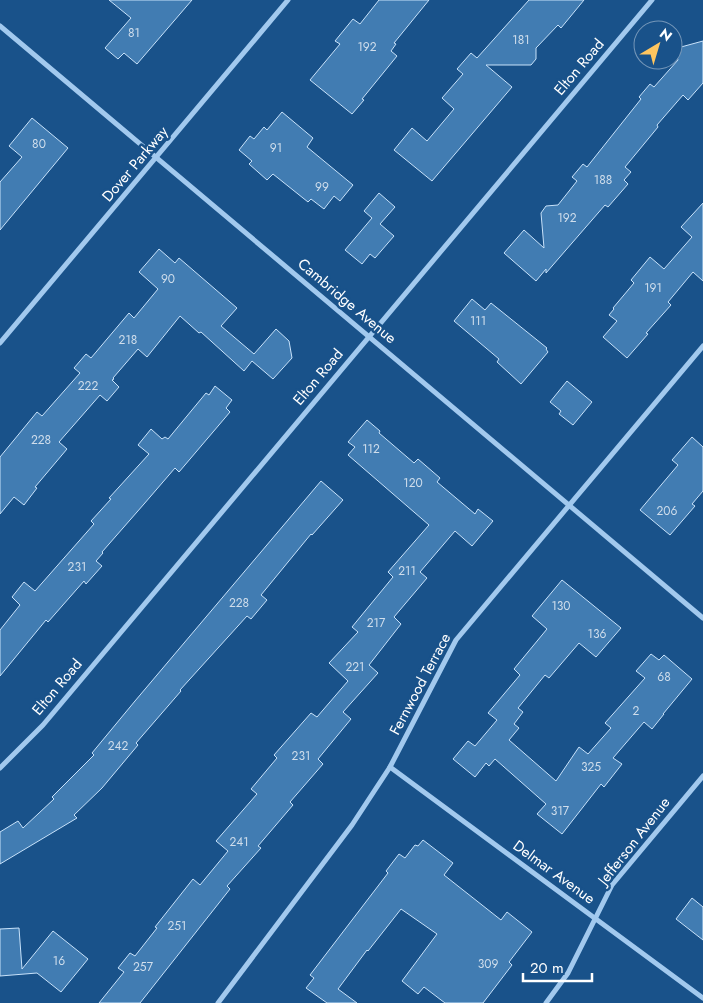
<svg xmlns="http://www.w3.org/2000/svg" width="703" height="1003" font-family="Jost,sans-serif">
<style>
.building{fill:#417cb2;stroke:#c8e2fa}
.lines{fill:none;stroke-linecap:round;stroke-linejoin:round}
.street{stroke:#a2c9ee;stroke-width:5}
.labels{text-anchor:middle;dominant-baseline:central;stroke-width:5;stroke-linejoin:round;paint-order:stroke}
.number-label{font-size:12px;fill:#d0deec}
.street-label{font-size:15px;fill:#fff;stroke:#19528a}
</style>
<rect width="100%" height="100%" fill="#19528a"/>
<g class="building">
<polygon points="109,0 192,0 137,64 124,53 118,59 105,48 131,18"/>
<polygon points="379,0 429,0 394,43 396,44 391,51 397,56 362,99 364,100 352,114 310,80 340,44 335,41 353,19 360,24"/>
<polygon points="529,0 584,0 561,28 558,25 536,48 536,59 531,65 486,65 512,87 432,181 394,150 412,128 427,141 454,109 442,98 463,74 457,69 471,53 477,58"/>
<polygon points="703,41 703,83 688,100 683,95 657,125 658,127 625,167 631,172 624,180 628,184 608,207 605,205 546,273 546,269 536,281 504,253 524,230 544,248 541,213 546,206 558,205 577,181 572,177 583,164 587,167 641,99 639,97 650,84 654,87 678,60 676,54 681,47"/>
<polygon points="282,112 313,138 307,147 353,185 340,201 334,196 324,209 311,199 308,202 273,174 267,180 249,164 252,161 239,150 250,136 254,139 264,127 267,130"/>
<polygon points="32,118 68,148 0,230 0,182 22,157 9,146"/>
<polygon points="379,193 395,207 380,224 394,236 375,258 370,254 362,264 345,250 372,218 364,211"/>
<polygon points="703,203 703,281 693,272 668,302 671,305 646,333 648,334 627,358 603,337 617,321 609,315 614,309 613,308 634,283 631,280 650,257 664,269 692,237 681,227"/>
<polygon points="159,249 175,263 179,258 237,308 221,326 254,354 276,329 289,341 292,358 273,379 252,361 244,371 201,332 199,333 180,316 147,357 138,349 113,378 114,379 112,380 119,387 107,401 100,395 59,442 67,449 35,487 37,488 24,505 14,497 0,514 0,457 37,412 42,416 80,373 74,368 86,354 91,358 129,313 134,318 158,289 139,272"/>
<polygon points="472,299 485,310 491,303 547,348 546,349 548,352 521,384 497,362 499,359 454,321"/>
<polygon points="567,381 592,402 573,425 559,414 561,411 550,402"/>
<polygon points="215,386 232,400 226,408 230,412 179,472 175,468 144,504 102,552 103,553 96,561 102,566 86,584 84,581 48,622 46,620 0,676 0,630 20,605 12,597 24,582 35,591 94,524 91,521 111,499 109,498 149,454 138,445 151,429 162,439 165,437 168,439 206,393 209,395"/>
<polygon points="367,420 380,431 379,433 414,463 418,459 440,478 437,482 475,514 478,509 493,521 472,546 455,531 420,572 427,578 394,617 401,624 369,665 378,673 343,712 351,719 318,759 323,764 290,802 293,805 258,846 261,848 227,886 230,889 140,1003 99,1003 124,972 118,968 130,953 135,956 157,928 155,927 193,879 200,885 228,851 216,841 257,794 251,789 277,758 274,755 311,713 317,717 348,681 329,663 358,632 352,627 393,577 388,572 429,525 348,455 355,447 348,442"/>
<polygon points="692,437 703,447 703,491 692,504 695,506 670,535 640,510 678,465 672,460"/>
<polygon points="321,481 343,500 312,535 311,534 261,595 267,600 251,619 247,616 180,690 181,691 136,743 138,745 102,788 74,815 77,818 0,864 0,832 18,821 23,828 54,799 52,797 94,755 92,753 135,701"/>
<polygon points="562,580 621,628 596,657 579,643 549,678 545,675 518,708 523,712 514,724 519,728 509,740 556,781 579,747 588,754 611,728 605,723 645,678 636,671 651,654 659,660 664,655 692,679 663,714 664,714 652,729 644,722 613,758 622,764 604,787 601,784 562,834 537,814 546,804 495,759 489,766 486,763 475,777 453,759 468,741 475,746 497,720 488,713 520,675 514,669 547,629 532,616"/>
<polygon points="423,840 453,863 444,875 501,920 507,912 532,932 509,962 512,965 483,1003 445,1003 424,987 418,994 402,981 437,934 401,909 368,951 367,950 338,989 357,1003 327,1003 306,988 314,978 310,975 388,873 386,871 399,854 405,858 415,845 418,846"/>
<polygon points="692,898 703,907 703,940 676,919"/>
<polygon points="19,928 22,969 53,931 88,959 61,992 37,973 0,976 0,929"/>
</g>
<g class="lines">
<g class="street">
<polyline points="0,26 703,618"/>
<polyline points="0,343 288,0"/>
<polyline points="390,767 703,998"/>
<polyline points="0,768 43,725 652,0"/>
<polyline points="218,1003 352,825 390,767 456,640 703,346"/>
<polyline points="546,1003 568,973 612,885 703,776"/>
</g>
</g>
<g class="labels">
<g class="number-label">
<text x="134" y="33">81</text>
<text x="521" y="40">181</text>
<text x="367" y="47">192</text>
<text x="39" y="144">80</text>
<text x="276" y="148">91</text>
<text x="603" y="180">188</text>
<text x="322" y="187">99</text>
<text x="567" y="218">192</text>
<text x="168" y="279">90</text>
<text x="653" y="288">191</text>
<text x="478" y="321">111</text>
<text x="128" y="340">218</text>
<text x="88" y="386">222</text>
<text x="41" y="440">228</text>
<text x="371" y="449">112</text>
<text x="413" y="483">120</text>
<text x="667" y="511">206</text>
<text x="77" y="567">231</text>
<text x="407" y="571">211</text>
<text x="239" y="603">228</text>
<text x="561" y="606">130</text>
<text x="376" y="623">217</text>
<text x="597" y="634">136</text>
<text x="355" y="667">221</text>
<text x="664" y="677">68</text>
<text x="636" y="711">2</text>
<text x="118" y="746">242</text>
<text x="301" y="756">231</text>
<text x="591" y="767">325</text>
<text x="560" y="811">317</text>
<text x="239" y="842">241</text>
<text x="177" y="926">251</text>
<text x="59" y="961">16</text>
<text x="488" y="964">309</text>
<text x="143" y="967">257</text>
</g>
<g class="street-label">
<text transform="translate(579 67) rotate(-50)">Elton Road</text>
<text transform="translate(135 164) rotate(-50)">Dover Parkway</text>
<text transform="translate(347 301) rotate(40)">Cambridge Avenue</text>
<text transform="translate(318 377) rotate(-50)">Elton Road</text>
<text transform="translate(420 684) rotate(-62)">Fernwood Terrace</text>
<text transform="translate(57 687) rotate(-50)">Elton Road</text>
<text transform="translate(634 841) rotate(-52)">Jefferson Avenue</text>
<text transform="translate(554 872) rotate(36)">Delmar Avenue</text>
</g>
</g>
<g transform="translate(658 45) rotate(38)"><circle r="24" fill="#19528a" stroke="#7597b9"/>
<path d="M0-4L9 19L0 12L-9 19Z" fill="#ffc65f"/>
<text y="-8" font-size="14" font-weight="bold" text-anchor="middle" fill="#ffffff">N</text>
</g>
<path d="M523 973v8h69v-8" fill="none" stroke="#ffffff" stroke-width="2.5"/>
<text x="530" y="973" font-size="15" fill="#ffffff" stroke="#19528a" stroke-width="4" paint-order="stroke">20 m</text>
</svg>
